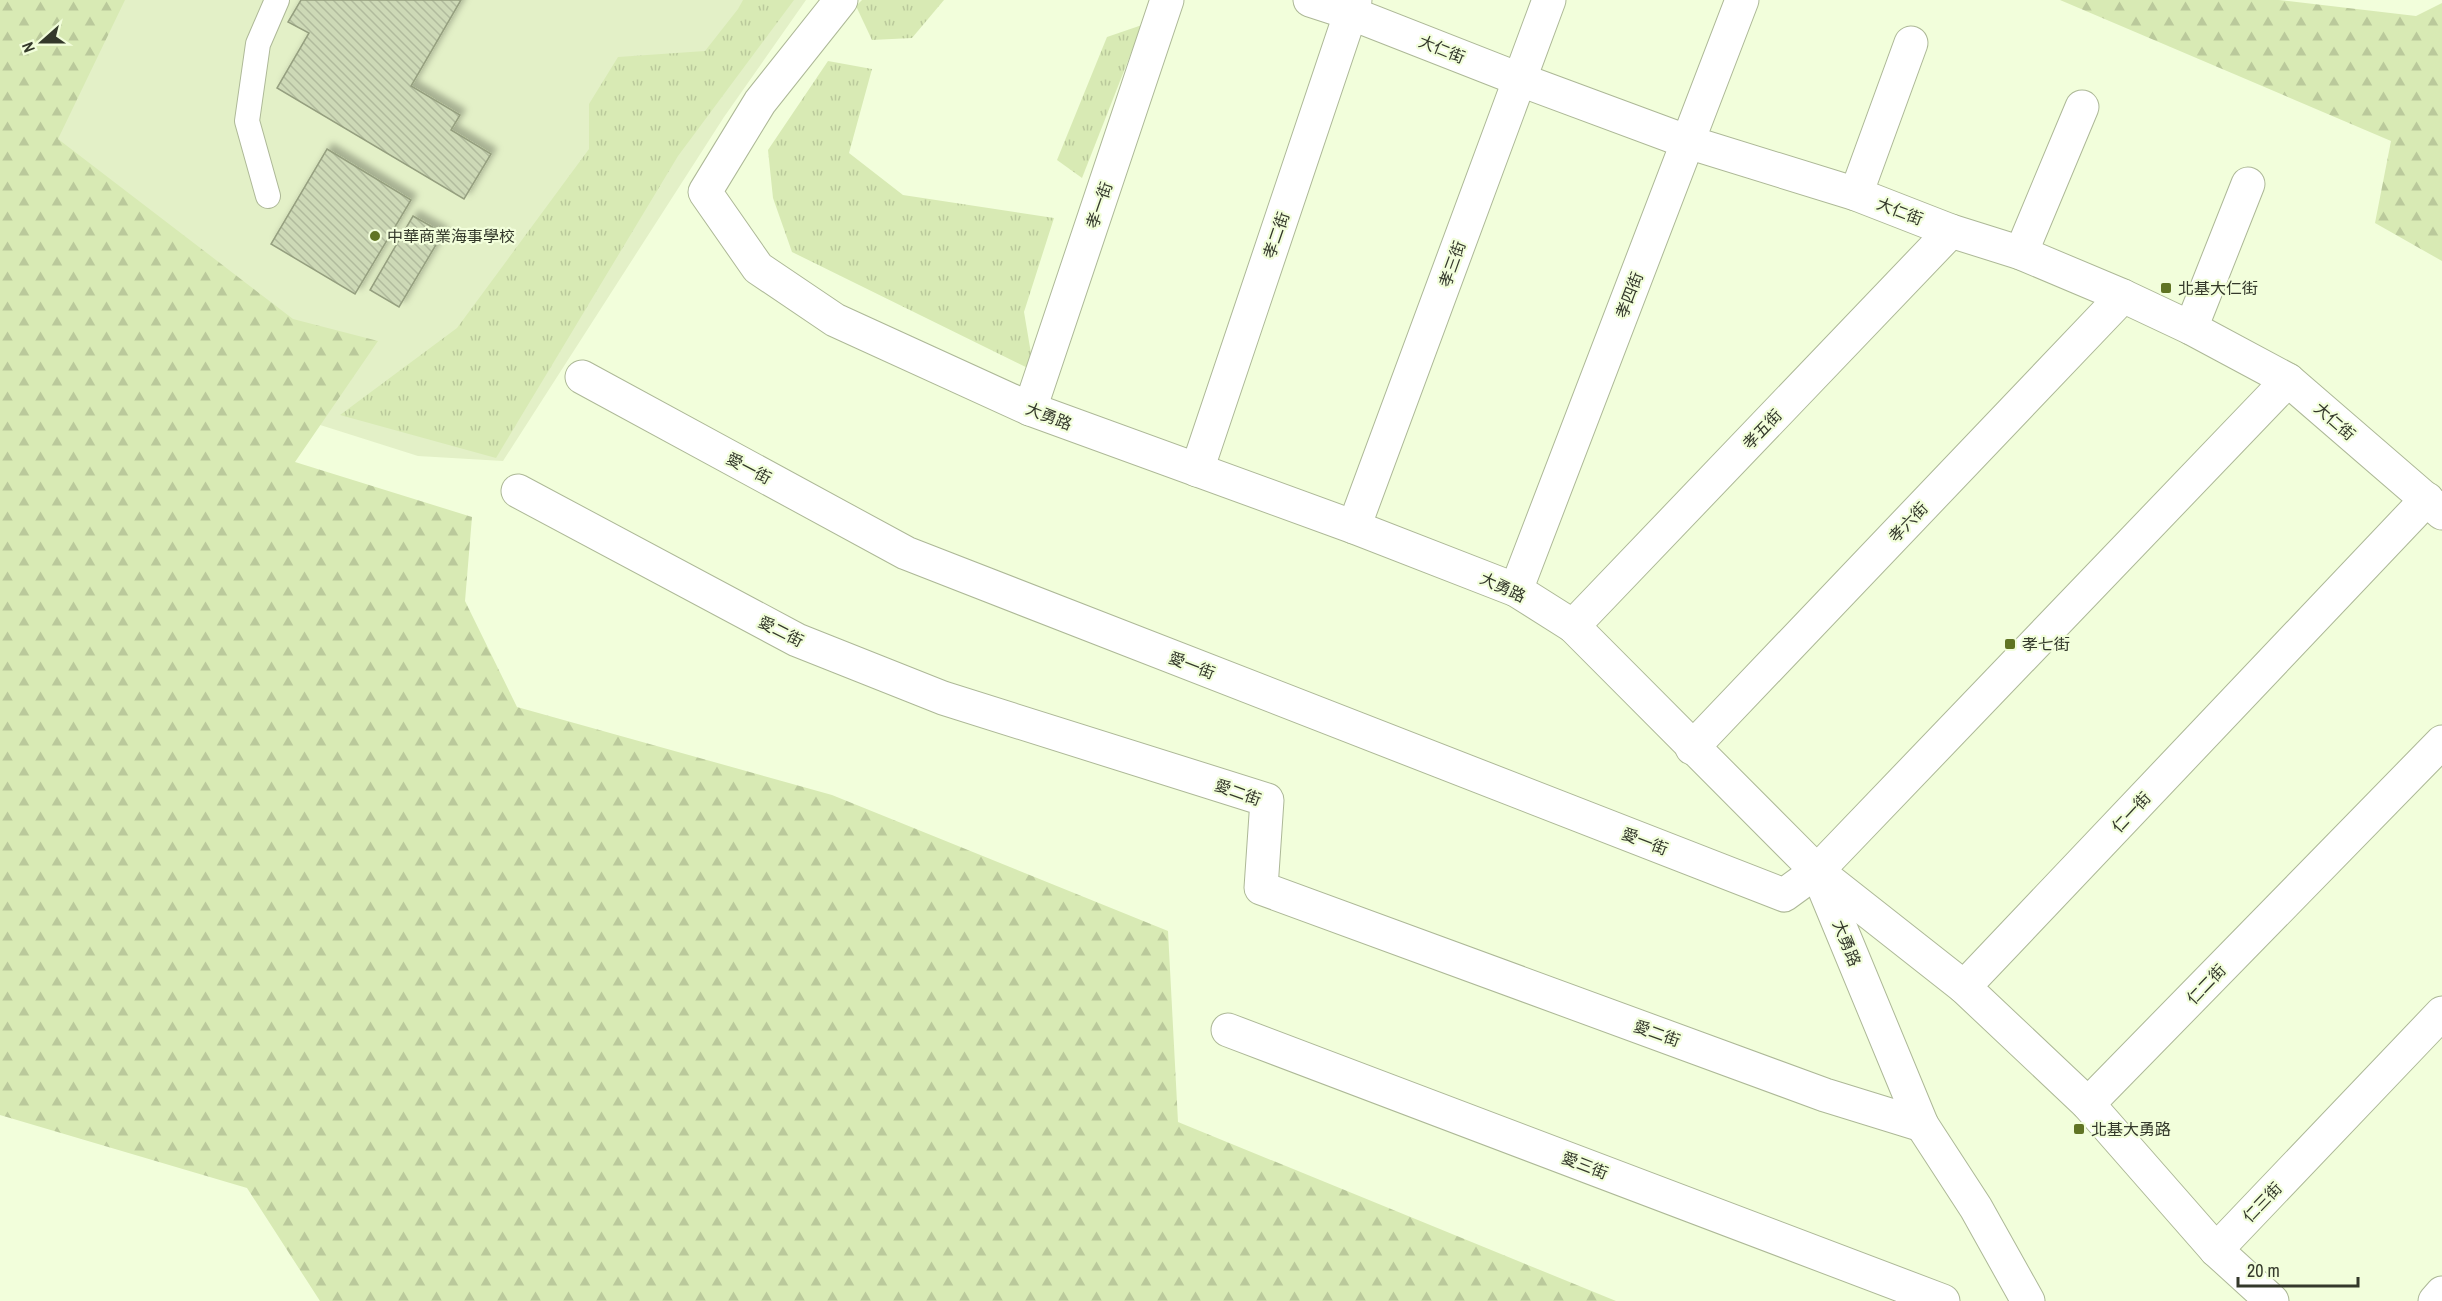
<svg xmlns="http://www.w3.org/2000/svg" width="2442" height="1301" font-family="'Archivo Narrow','Noto Sans TC',sans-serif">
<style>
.built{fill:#e3f0c7}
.grass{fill:url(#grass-tufts)}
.forest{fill:url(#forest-firs)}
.building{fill:url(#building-back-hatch);stroke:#959f7f;stroke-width:1.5;filter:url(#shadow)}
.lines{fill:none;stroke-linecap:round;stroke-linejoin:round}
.service-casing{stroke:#adb897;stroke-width:26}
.minor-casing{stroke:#adb897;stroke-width:35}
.service{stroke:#fff;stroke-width:24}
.minor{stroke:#fff;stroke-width:33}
.poi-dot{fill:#607424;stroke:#f2fedb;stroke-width:2}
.labels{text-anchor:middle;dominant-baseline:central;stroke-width:4.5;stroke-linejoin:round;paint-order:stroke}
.street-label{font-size:16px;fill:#34392b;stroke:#f2fedb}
.poi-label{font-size:16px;fill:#34392b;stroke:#f2fedb;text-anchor:start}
</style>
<defs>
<pattern id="grass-tufts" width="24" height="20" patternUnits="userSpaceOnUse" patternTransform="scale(1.5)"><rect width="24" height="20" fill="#d8eab4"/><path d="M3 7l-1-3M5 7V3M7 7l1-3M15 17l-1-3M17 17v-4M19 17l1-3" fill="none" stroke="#bac99b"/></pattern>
<pattern id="forest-firs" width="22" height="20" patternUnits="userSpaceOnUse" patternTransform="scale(1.5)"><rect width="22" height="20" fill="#d8eab4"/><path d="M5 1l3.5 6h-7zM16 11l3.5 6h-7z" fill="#bac99b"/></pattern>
<pattern id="building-back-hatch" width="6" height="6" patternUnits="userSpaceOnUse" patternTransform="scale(1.5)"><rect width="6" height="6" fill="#cdd9b6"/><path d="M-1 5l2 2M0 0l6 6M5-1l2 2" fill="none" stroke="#b1bb9d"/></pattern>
<filter id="shadow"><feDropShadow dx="5.5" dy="-5.5" stdDeviation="3" flood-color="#0004"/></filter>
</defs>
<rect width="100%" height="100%" fill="#f2fedb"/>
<polygon class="built" points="0,0 806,0 724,117 503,461 418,456 295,417 0,94"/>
<g class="grass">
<polygon points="743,0 794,0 678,156 496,458 340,415 457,328 589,149 589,104 618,57 705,51 738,9"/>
<polygon points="862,0 944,0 912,38 872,40 856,6"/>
<polygon points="1142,25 1082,178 1057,160 1107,37"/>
<polygon points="828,61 872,69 849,153 903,195 1054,218 1024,312 1034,371 792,252 773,198 768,150"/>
</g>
<g class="forest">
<polygon points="0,0 125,0 58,139 293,319 378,341 295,462 472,517 465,601 517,707 832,795 1168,931 1178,1122 1616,1301 320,1301 247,1188 0,1115"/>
<polygon points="2060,0 2279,0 2416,16 2442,3 2442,261 2375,223 2391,141"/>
</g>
<g class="building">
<polygon points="301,0 461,0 411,86 460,115 451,130 491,154 464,199 277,88 309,33 288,22"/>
<polygon points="327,149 411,200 355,294 271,244"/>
<polygon points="413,216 443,233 399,307 370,290"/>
</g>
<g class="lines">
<g class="service-casing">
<polyline id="service" points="268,196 247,121 258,44 277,0"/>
</g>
<g class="minor-casing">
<g id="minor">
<polyline points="841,0 760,102 705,192 758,268 835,320 1030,409 1354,527 1516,590 1573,626 1817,871 1922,1125 1976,1208 2028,1301"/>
<polyline points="1310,0 1350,13 1521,80 1688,142 1856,194 1951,231 2021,253 2123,296 2191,328 2288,380 2442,513"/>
<polyline points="1856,194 1911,43"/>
<polyline points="2021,253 2082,107"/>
<polyline points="2191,328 2248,184"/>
<polyline points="582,377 906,553 1784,895 1817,871 2288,380"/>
<polyline points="1030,409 1167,0"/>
<polyline points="1197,470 1355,0"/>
<polyline points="518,491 797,640 943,698 1267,800 1261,888 1825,1095 1922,1125"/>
<polyline points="1354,527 1549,0"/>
<polyline points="1516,590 1742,0"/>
<polyline points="1573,626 1951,231"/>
<polyline points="1692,748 2123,296"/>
<polyline points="1818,872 1964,987 2088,1104 2216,1250 2272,1301"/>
<polyline points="1964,987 2427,499"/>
<polyline points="1228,1030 1943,1301"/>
<polyline points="2088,1104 2442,742"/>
<polyline points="2216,1250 2442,1013"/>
<polyline points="2435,1301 2442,1293"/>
</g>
</g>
<use href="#service" class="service"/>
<use href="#minor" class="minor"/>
</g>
<g class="poi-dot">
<circle cx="375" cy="236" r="6"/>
<rect x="2160" y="282" width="12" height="12" rx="3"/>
<rect x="2004" y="638" width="12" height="12" rx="3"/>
<rect x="2073" y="1123" width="12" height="12" rx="3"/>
</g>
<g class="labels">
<g class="street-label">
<text transform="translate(1442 49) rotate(22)">大仁街</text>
<text transform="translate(1099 205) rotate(-71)">孝一街</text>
<text transform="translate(1900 211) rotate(21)">大仁街</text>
<text transform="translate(1276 235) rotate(-71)">孝二街</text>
<text transform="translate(1452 264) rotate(-70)">孝三街</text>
<text transform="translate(1629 295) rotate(-69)">孝四街</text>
<text transform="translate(1049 416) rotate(21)">大勇路</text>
<text transform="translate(2335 421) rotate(41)">大仁街</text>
<text transform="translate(1762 429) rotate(-46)">孝五街</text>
<text transform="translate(749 468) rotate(28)">愛一街</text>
<text transform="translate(1908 522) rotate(-46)">孝六街</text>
<text transform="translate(1503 587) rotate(25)">大勇路</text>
<text transform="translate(781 631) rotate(27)">愛二街</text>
<text transform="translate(1192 665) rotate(21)">愛一街</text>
<text transform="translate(1238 792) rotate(20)">愛二街</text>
<text transform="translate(2131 812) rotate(-47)">仁一街</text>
<text transform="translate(1645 841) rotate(21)">愛一街</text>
<text transform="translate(1847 943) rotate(68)">大勇路</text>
<text transform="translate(2206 984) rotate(-46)">仁二街</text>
<text transform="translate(1657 1033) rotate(20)">愛二街</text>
<text transform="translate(1585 1165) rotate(21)">愛三街</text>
<text transform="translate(2262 1202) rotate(-46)">仁三街</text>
</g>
<g class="poi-label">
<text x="387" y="236">中華商業海事學校</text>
<text x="2178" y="288">北基大仁街</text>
<text x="2022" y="644">孝七街</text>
<text x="2091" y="1129">北基大勇路</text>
</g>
</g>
<g transform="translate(42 42) rotate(249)" stroke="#f2fedb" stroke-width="4.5" paint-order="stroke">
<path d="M0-4.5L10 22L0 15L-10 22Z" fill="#34392b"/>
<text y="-9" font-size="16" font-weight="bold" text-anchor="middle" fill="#34392b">N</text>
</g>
<path d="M2238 1277v9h120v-9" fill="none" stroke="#34392b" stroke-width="3"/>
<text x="2247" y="1277" font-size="18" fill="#34392b" stroke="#f2fedb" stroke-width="4.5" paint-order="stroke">20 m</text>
</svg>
